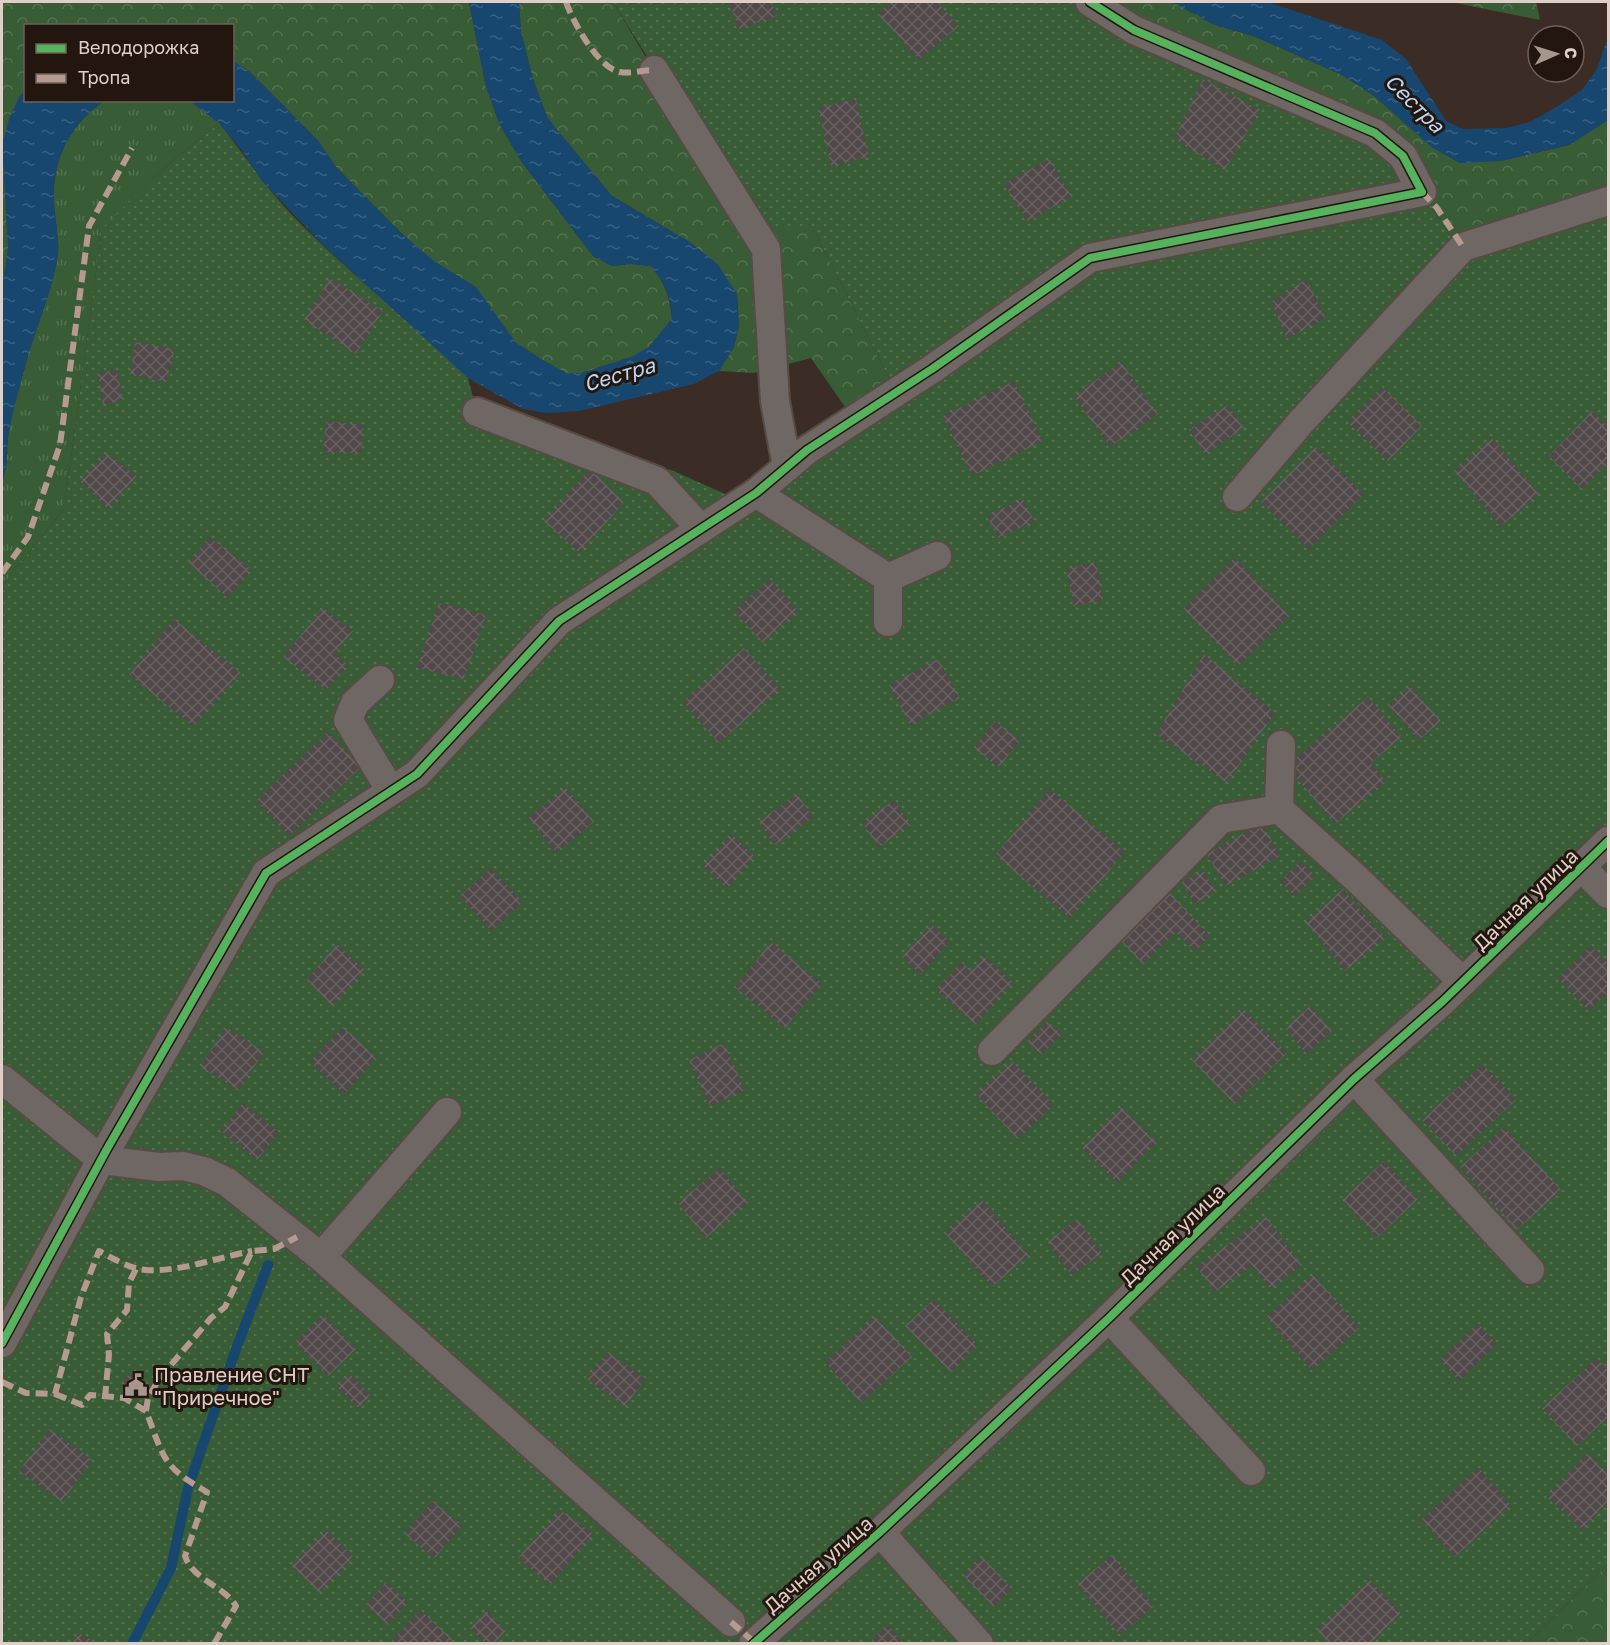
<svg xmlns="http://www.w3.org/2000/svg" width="1610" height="1645" font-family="'Golos Text',sans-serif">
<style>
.grass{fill:url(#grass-tufts)}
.forest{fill:url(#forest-crowns)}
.garden{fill:url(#garden-dots)}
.water{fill:url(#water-ripples)}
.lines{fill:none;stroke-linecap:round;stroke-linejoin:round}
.stream{stroke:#17476f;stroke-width:10}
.building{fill:url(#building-cross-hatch)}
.minor-casing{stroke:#574b44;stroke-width:32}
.minor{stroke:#6f6764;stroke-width:28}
.quiet{stroke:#b69a8f;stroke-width:6;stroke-dasharray:12 6;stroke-linecap:butt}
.cycleway-casing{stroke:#22160f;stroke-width:11}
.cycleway{stroke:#56b35d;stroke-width:8}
.labels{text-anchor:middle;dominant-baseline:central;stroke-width:6;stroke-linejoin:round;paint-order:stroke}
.street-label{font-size:20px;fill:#e0cfc6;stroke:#22160f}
.poi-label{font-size:20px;fill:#e0cfc6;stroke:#22160f;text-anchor:start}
.water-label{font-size:21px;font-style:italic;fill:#bad6f2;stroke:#22160f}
</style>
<defs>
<pattern id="grass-tufts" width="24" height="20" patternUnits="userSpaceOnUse" patternTransform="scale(1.5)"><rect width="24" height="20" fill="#385c35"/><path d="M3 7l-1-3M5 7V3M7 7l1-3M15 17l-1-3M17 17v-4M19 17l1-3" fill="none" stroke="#547251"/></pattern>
<pattern id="forest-crowns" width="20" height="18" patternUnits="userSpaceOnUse" patternTransform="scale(1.5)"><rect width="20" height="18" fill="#385c35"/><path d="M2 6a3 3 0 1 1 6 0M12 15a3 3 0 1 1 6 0" fill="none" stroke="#547251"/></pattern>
<pattern id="garden-dots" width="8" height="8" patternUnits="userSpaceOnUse" patternTransform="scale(1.5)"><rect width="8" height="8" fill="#385c35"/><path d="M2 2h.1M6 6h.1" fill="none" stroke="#547251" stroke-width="1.8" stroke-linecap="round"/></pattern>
<pattern id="water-ripples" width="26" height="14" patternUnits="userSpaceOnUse" patternTransform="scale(1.5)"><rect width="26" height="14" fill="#17476f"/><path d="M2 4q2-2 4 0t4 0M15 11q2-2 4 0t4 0" fill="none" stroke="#386082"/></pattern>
<pattern id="building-cross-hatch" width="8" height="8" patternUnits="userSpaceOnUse" patternTransform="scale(1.5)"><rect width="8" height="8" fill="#514849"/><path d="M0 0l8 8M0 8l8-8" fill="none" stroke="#6a6162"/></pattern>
</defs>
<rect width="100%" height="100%" fill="#3b2d25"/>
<path class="grass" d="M104,101H190L219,123L163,169L102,229L64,509L2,586V481C9,465 6,448 9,431C12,412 18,393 23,374C32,336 50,299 57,260C60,244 57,231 55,215C49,168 65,128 104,101Z"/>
<g class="forest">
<path d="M2,2H469L486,87L500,125L521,161L593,256L612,266L631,264L650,266C665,281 670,298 672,319L649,347L634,356L582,373H566L541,359L516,343L496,317L400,232L336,167L319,142L251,73L233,61L232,26H26L25,91C0,128 18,232 2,285Z"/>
<polygon points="519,2 613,2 648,61 812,226 896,392 854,420 811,358 754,373 719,371 734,347 739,325 737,294 691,243 612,196 548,119 533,79 521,32"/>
<polygon points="1090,2 1172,2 1215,25 1256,37 1342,75 1373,95 1433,148 1501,161 1569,145 1608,120 1608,201 1460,251 1420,189"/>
<polygon points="1451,2 1536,2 1540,20"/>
<polygon points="1608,1564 1608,1643 1527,1643"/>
</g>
<path class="garden" d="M613,2H1090L1375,133L1420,189L1460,251L1608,201V1564L1527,1643L2,1644V586L64,509L102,228L163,169L219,123C243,153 264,185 290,213C346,271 411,321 468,378L477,412L657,481L669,469L743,502L896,392L812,226L755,230Z"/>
<g class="water">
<path d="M469,2H519L521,32L533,79L548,119L612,196L691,243L717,263L737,294L739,325L734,347L719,371L694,384L579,411L547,413L523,409L468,378L322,244L262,181L243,152L219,123L190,101L232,100L233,61L251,73L285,107L319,142L336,167L400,232L434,261L476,287L516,343L541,359L566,373H582L634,356L649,347L672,319C671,298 665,281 650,266L631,264L612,266L593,256L521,161L500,125L486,87Z"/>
<polygon points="1172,2 1268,2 1382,40 1406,59 1446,121 1463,129 1507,128 1530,122 1558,106 1582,90 1597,69 1608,37 1608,120 1569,145 1501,161 1459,163 1433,148 1373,95 1342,75 1256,37 1215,25"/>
<path d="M25,91L26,100L104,101C65,128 49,168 55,215C57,231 60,244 57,260C50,299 32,336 23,374C18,393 12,412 9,431C6,448 9,465 2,481V285L8,250L2,144L9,119L19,97Z"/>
</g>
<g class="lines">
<polyline class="stream" points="132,1644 171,1568 188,1488 236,1349 268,1265"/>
</g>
<g class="building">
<polygon points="729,2 771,2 777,16 739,29"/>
<polygon points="892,2 937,2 959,26 919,60 878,14"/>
<polygon points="1203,79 1260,110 1225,170 1174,139"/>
<polygon points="856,99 869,157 831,166 818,108"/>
<polygon points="1049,159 1072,197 1027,221 1004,184"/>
<polygon points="330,278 383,311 356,354 304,320"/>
<polygon points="1307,279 1325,318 1287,339 1271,302"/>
<polygon points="135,342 175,349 166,382 130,374"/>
<polygon points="1121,362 1158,414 1110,447 1074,396"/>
<polygon points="117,370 123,400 103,405 98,373"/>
<polygon points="1014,381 1043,441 972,476 943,416"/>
<polygon points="1382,387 1422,426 1388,461 1348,422"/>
<polygon points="1228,405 1244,428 1205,454 1189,430"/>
<polygon points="1592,411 1608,427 1608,462 1582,489 1549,456"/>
<polygon points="326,421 363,425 361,453 323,452"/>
<polygon points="1492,438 1539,494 1501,526 1454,471"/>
<polygon points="1316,447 1364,494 1309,549 1261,502"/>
<polygon points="106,453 137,476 108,509 80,481"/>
<polygon points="590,469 624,502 580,553 544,521"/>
<polygon points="1023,499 1034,521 998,538 987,516"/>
<polygon points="209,537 251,569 228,598 189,563"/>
<polygon points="1235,558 1290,616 1238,666 1183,609"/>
<polygon points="1096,562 1103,600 1074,606 1066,569"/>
<polygon points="770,579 798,611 763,643 734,611"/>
<polygon points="439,603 486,615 464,679 417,668"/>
<polygon points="323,608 353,631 334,654 348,665 326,690 283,657"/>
<polygon points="174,619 241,673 193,726 129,675"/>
<polygon points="744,648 780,689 719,743 683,702"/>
<polygon points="1204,654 1275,713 1227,783 1156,734"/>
<polygon points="938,659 960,698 910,725 889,685"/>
<polygon points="1410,686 1441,721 1419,740 1388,705"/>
<polygon points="1368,697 1402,737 1371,763 1386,781 1335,824 1287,766"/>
<polygon points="995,721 1020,741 999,767 974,748"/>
<polygon points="328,732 361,767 289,836 256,801"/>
<polygon points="566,787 594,822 556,853 528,818"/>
<polygon points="1050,789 1125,852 1070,918 995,855"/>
<polygon points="797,794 813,817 775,845 758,822"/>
<polygon points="894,800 911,824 879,847 862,823"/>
<polygon points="1262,823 1280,856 1225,886 1207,854"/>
<polygon points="732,834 755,857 726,888 703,866"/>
<polygon points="1300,861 1315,875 1295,896 1280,882"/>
<polygon points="491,868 523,902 491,931 460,896"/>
<polygon points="1203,870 1216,891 1194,904 1182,882"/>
<polygon points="1343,889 1385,938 1345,971 1305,922"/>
<polygon points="1168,891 1210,936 1195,952 1176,932 1143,964 1119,939"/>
<polygon points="932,924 950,942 920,975 902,957"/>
<polygon points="771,942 822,984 785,1028 735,987"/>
<polygon points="337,944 365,970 332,1006 307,980"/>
<polygon points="1591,946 1608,964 1608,992 1589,1011 1558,978"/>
<polygon points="984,956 1013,982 976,1025 936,990 961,962 971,971"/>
<polygon points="1310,1006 1332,1031 1307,1054 1285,1029"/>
<polygon points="1244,1009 1287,1053 1234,1104 1192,1060"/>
<polygon points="1048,1021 1062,1035 1041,1055 1028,1042"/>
<polygon points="226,1027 264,1052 239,1090 200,1067"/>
<polygon points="343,1027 377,1058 344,1094 310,1062"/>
<polygon points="724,1043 745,1090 710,1106 689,1060"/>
<polygon points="1012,1061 1054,1105 1018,1139 976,1094"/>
<polygon points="1483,1064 1516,1100 1456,1156 1422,1120"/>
<polygon points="243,1103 279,1132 257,1160 221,1131"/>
<polygon points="1121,1107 1157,1142 1117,1183 1082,1148"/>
<polygon points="1504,1127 1561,1190 1517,1230 1460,1167"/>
<polygon points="1384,1161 1418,1199 1377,1238 1342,1200"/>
<polygon points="720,1168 748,1203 706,1238 678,1203"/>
<polygon points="982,1200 1029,1255 992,1287 945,1233"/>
<polygon points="1266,1217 1302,1265 1270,1289 1252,1265 1215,1292 1197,1267"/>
<polygon points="1077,1219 1102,1253 1072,1275 1047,1242"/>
<polygon points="1313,1275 1360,1328 1312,1370 1266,1317"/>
<polygon points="934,1299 978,1345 950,1372 905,1326"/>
<polygon points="323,1315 356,1349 328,1376 295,1342"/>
<polygon points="875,1316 912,1357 861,1403 825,1362"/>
<polygon points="1478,1324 1497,1344 1459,1381 1440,1360"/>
<polygon points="608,1352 645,1379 625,1407 587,1379"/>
<polygon points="1597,1358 1608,1371 1608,1417 1577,1446 1542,1408"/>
<polygon points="129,1373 150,1385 143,1397 122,1385"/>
<polygon points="350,1374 371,1395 358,1408 337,1387"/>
<polygon points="50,1429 92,1460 62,1502 19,1471"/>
<polygon points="1587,1453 1608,1473 1608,1501 1583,1530 1547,1497"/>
<polygon points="1478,1468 1511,1505 1455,1557 1421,1520"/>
<polygon points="432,1501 462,1525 435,1558 405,1534"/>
<polygon points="560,1510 594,1534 550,1585 518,1558"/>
<polygon points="326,1530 354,1557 320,1593 291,1566"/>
<polygon points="1112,1555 1154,1606 1120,1635 1077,1584"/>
<polygon points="982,1557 1012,1589 994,1607 963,1575"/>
<polygon points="1370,1580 1401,1613 1370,1644 1330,1644 1317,1630"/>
<polygon points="386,1582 408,1602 388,1625 366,1605"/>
<polygon points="420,1610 452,1639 449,1644 389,1644"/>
<polygon points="486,1611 506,1630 494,1644 486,1644 470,1628"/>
<polygon points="886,1625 905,1644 868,1644"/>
<polygon points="79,1633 98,1644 72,1644"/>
</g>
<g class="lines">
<g class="minor-casing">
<g id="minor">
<polyline points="654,70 766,249 775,401 787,467"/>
<polyline points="477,412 657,481 701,529"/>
<polyline points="756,493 888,578 937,556"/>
<polyline points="1237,497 1301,422 1463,247 1608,201"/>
<polyline points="888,622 888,578"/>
<polyline points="380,680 355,703 348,720 391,791"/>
<polyline points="1279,809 1281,745"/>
<polyline points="1581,867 1608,894"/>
<polyline points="992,1051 1221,819 1279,809 1357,879 1463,982"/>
<polyline points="2,1079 102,1160 159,1167 183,1166 204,1171 227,1182 321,1257 731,1622"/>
<polyline points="1354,1079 1530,1270"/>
<polyline points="321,1257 447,1112"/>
<polyline points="1109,1318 1251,1471"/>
<polyline points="2,1343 107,1149 266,873 417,774 559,621 756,493 807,450 932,369 1090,258 1422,192 1403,156 1375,133 1134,30 1090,2"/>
<polyline points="880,1532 979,1644"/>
<polyline points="753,1644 880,1532 1109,1318 1354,1079 1443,1001 1608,841"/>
</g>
</g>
<use href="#minor" class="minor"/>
<g class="quiet">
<path d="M566,2C573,22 598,68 620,72C630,74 644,70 654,70"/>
<polyline points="1422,192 1437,208 1463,247"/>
<polyline points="2,573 28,537 60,445 89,226 132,148"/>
<path d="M2,1382L26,1393L55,1394L81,1297L99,1251C112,1258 130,1269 146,1270C181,1272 219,1257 252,1251"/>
<path d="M55,1394L82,1405L90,1395L124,1398L146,1411C164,1457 161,1466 207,1492L185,1556C192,1579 224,1586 236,1606L214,1644"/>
<polyline points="105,1398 109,1354 107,1334 127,1310 129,1283 137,1267"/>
<polyline points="146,1411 148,1398 159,1379 211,1318 225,1307 252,1251 274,1249 297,1237"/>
<polyline points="731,1622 754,1642"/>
</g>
<g class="cycleway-casing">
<g id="cycleway">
<polyline points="2,1343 107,1149 266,873 417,774 559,621 756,493 807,450 932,369 1090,258 1422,192 1403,156 1375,133 1134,30 1090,2"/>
<polyline points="753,1644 880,1532 1109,1318 1354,1079 1443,1001 1608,841"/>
</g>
</g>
<use href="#cycleway" class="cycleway"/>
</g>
<defs>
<g id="civic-bare" transform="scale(1.8)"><path d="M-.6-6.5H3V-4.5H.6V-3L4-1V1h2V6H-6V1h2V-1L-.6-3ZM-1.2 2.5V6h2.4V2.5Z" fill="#a6968e" stroke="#22160f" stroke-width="2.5" paint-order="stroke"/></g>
</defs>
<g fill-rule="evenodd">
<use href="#civic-bare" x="136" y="1385"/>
</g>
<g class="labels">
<g class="street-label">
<text transform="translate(1525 899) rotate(-44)">Дачная улица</text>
<text transform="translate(1172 1234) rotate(-44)">Дачная улица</text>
<text transform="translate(818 1564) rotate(-41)">Дачная улица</text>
</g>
<g class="poi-label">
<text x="154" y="1374">Правление СНТ<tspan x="154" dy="23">"Приречное"</tspan></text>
</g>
<g class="water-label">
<text transform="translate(1415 103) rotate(45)">Сестра</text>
<text transform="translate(619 374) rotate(-16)">Сестра</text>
</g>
</g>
<rect width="1610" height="1645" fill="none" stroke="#e0cfc6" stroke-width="6"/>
<rect x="24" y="24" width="210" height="78" fill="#22160f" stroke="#6e6058" stroke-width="1.5"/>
<rect x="36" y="44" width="30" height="9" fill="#56b35d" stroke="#6e6058" stroke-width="1.5"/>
<text x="78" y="54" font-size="18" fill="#e0cfc6">Велодорожка</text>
<rect x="36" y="74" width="30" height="9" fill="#b69a8f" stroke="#6e6058" stroke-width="1.5"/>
<text x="78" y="84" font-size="18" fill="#e0cfc6">Тропа</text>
<g transform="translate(1556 54) rotate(87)"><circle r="28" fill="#22160f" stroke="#6e6058" stroke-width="1.5"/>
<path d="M0-4.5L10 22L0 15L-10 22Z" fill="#a6968e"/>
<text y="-9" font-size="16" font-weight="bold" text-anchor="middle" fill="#e0cfc6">С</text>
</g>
</svg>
